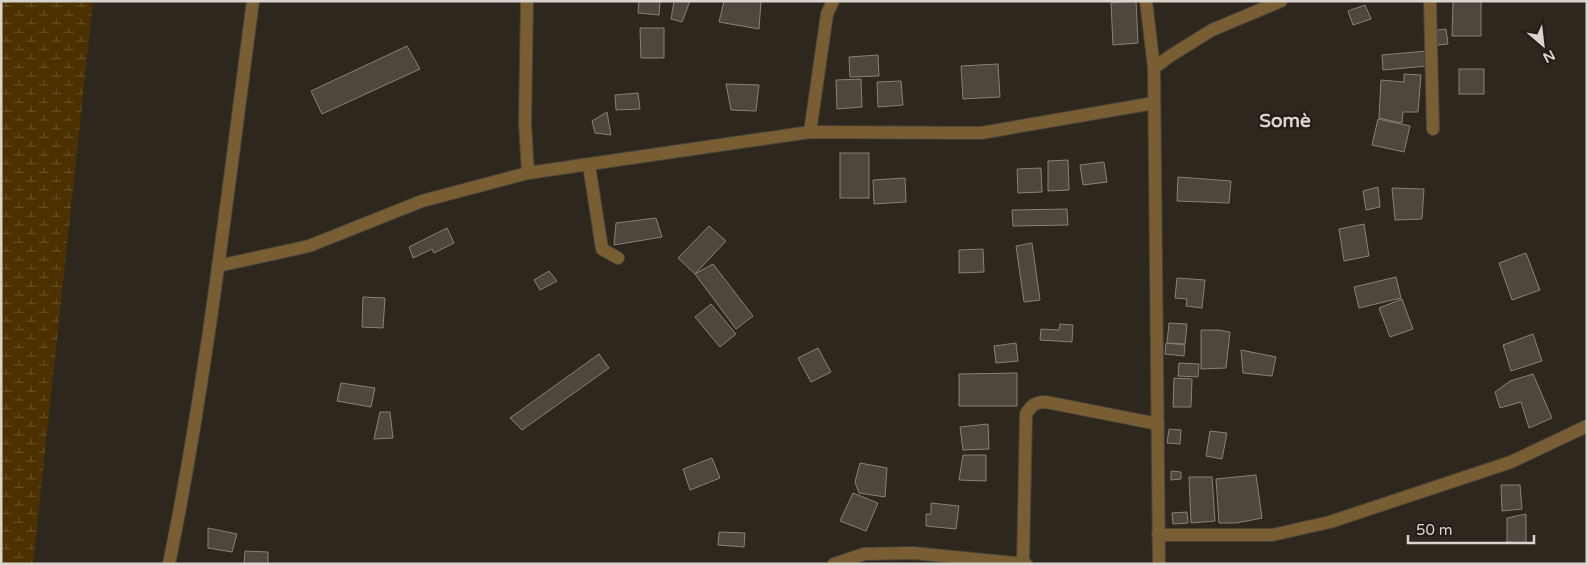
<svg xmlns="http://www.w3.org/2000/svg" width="1588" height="565" font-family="'Varela Round',sans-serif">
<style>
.wetland{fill:url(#wetland-marsh)}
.building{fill:#4e473e;stroke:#898176}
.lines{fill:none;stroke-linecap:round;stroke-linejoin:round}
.minor-casing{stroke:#49433a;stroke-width:14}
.minor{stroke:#7a5e33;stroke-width:12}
.labels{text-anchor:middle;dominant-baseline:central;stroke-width:4.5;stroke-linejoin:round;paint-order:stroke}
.district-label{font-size:19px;font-weight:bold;fill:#d9d4ce;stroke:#231d15}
</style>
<defs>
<pattern id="wetland-marsh" width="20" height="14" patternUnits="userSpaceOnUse" patternTransform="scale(1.25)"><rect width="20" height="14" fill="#4c3100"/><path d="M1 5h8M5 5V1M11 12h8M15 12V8" fill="none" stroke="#654e24"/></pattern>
</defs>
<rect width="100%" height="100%" fill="#2d271e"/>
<polygon class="wetland" points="1,1 93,1 33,564 1,564"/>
<g class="building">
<polygon points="639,1 660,1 659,15 638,13"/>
<polygon points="674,1 690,1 682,22 671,19"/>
<polygon points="724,1 761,1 759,29 719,22"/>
<polygon points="1136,1 1138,43 1113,45 1111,3"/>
<polygon points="1453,1 1481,1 1481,36 1452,36"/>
<polygon points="1365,5 1371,19 1353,25 1348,11"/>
<polygon points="640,28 664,28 664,58 641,58"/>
<polygon points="1446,29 1448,44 1438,45 1437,30"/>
<polygon points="407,46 420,69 322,114 311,91"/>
<polygon points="1427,51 1428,66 1383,70 1382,55"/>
<polygon points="878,55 879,76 850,77 849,57"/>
<polygon points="998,64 1000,97 963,99 961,66"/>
<rect x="1459" y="69" width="25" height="25"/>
<polygon points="1404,74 1421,75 1418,112 1403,112 1402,123 1379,118 1381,80 1404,82"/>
<polygon points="861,79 862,107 837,109 836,80"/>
<polygon points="901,81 903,105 878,107 877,82"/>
<polygon points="726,84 759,85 756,111 731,110"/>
<polygon points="638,93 640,109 616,110 615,95"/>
<polygon points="607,112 611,135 595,133 592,121"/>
<polygon points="1378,119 1410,126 1404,152 1372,145"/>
<rect x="840" y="153" width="29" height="45"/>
<polygon points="1068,160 1069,190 1048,191 1048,161"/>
<polygon points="1104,162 1107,182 1083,185 1080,165"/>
<polygon points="1041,168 1042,192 1018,193 1017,169"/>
<polygon points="1178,177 1231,181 1229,203 1177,201"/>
<polygon points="905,178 906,202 874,204 873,180"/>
<polygon points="1378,187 1380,207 1366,210 1363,191"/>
<polygon points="1392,188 1424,189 1422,219 1395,220"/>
<polygon points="1067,209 1068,225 1013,226 1012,210"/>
<polygon points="656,218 662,237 614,245 616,223"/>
<polygon points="1364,224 1369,256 1344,261 1339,229"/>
<polygon points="709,226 726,241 695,274 678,258"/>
<polygon points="447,228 454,243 434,253 432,249 413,258 409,247"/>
<polygon points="1032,243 1040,300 1024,302 1016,246"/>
<polygon points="983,249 984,272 959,273 959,250"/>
<polygon points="1526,253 1540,290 1512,300 1499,263"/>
<polygon points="713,264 753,316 736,329 695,274"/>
<polygon points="549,271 557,281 540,290 534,280"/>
<polygon points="1396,277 1401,298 1359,308 1354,287"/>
<polygon points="1177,278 1205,280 1202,308 1186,306 1187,299 1175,298"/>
<polygon points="363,297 385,298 383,328 362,327"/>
<polygon points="1402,299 1413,329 1390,337 1379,308"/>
<polygon points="711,304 736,334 720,347 695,317"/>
<polygon points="1169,323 1187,324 1185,344 1167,343"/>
<polygon points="1060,324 1073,325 1072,342 1040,340 1041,329 1059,330"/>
<polygon points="1201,330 1218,330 1230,332 1226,368 1201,369"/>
<polygon points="1533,334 1542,361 1511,371 1503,345"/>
<polygon points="1016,343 1018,361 996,363 994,346"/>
<polygon points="1166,343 1185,345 1184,356 1165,354"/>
<polygon points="818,348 831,372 811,382 798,358"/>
<polygon points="1241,350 1276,357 1272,376 1243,373"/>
<polygon points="599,354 609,368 522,430 510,418"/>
<polygon points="1179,363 1199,364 1198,377 1178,376"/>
<polygon points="1017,373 1017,406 959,406 959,374"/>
<polygon points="1533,374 1552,418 1529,428 1521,402 1500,408 1495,392 1510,381"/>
<polygon points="1174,378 1192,379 1191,407 1173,407"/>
<polygon points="341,383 375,388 371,407 337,401"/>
<polygon points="380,412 390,412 393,438 374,439"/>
<polygon points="988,424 989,449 963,450 960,427"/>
<polygon points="1169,429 1181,430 1180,444 1167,443"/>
<polygon points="1210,431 1227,433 1222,459 1206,456"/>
<polygon points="963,455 986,455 986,481 959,480"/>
<polygon points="712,458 720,478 690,490 683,469"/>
<polygon points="860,463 887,468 885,497 859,493 855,482"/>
<polygon points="1171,471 1181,472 1181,479 1171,480"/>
<polygon points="1256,475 1262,518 1236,523 1219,523 1216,479"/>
<polygon points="1189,477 1212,477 1215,521 1191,523"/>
<polygon points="1501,485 1520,485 1522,509 1502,511"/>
<polygon points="853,493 878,503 866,531 840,521"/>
<polygon points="931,503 959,506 956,529 926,526 926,514 931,514"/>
<polygon points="1187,512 1188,523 1173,524 1172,513"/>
<polygon points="1526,514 1526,543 1507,542 1507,518"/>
<polygon points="208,528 237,534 232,552 208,548"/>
<polygon points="719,532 745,533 744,547 718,545"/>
<polygon points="245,551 268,552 268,564 244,564"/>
</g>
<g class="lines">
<g class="minor-casing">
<g id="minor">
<polyline points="527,1 525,123 528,173"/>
<polyline points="1146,1 1154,68"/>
<polyline points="1430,1 1433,129"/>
<polyline points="810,132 827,14 833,1"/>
<polyline points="589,165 602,249 618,258"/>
<polyline points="218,266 309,246 422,201 528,173 810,132 981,133 1154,103"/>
<polyline points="1158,535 1272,535 1330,522 1511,462 1587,426"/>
<path d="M1023,563L1026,414C1031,405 1036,402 1046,402L1158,424"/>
<path d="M169,564C207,378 228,189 253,1"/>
<polyline points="834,564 864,554 913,553 1026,564"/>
<polyline points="1159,564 1154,68 1170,56 1212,30 1281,1"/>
</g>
</g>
<use href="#minor" class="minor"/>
</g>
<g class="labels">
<g class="district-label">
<text x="1285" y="121">Somè</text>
</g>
</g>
<rect width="1588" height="565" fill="none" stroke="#d9d4ce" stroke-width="5"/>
<g transform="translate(1543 45) rotate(152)" stroke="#231d15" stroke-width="4" paint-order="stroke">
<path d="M0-4L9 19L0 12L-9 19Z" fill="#d9d4ce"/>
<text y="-8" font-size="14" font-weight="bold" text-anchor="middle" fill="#d9d4ce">N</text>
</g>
<path d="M1408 535v8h126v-8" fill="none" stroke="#d9d4ce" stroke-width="2.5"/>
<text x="1416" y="535" font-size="15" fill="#d9d4ce" stroke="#231d15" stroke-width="4" paint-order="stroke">50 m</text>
</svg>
